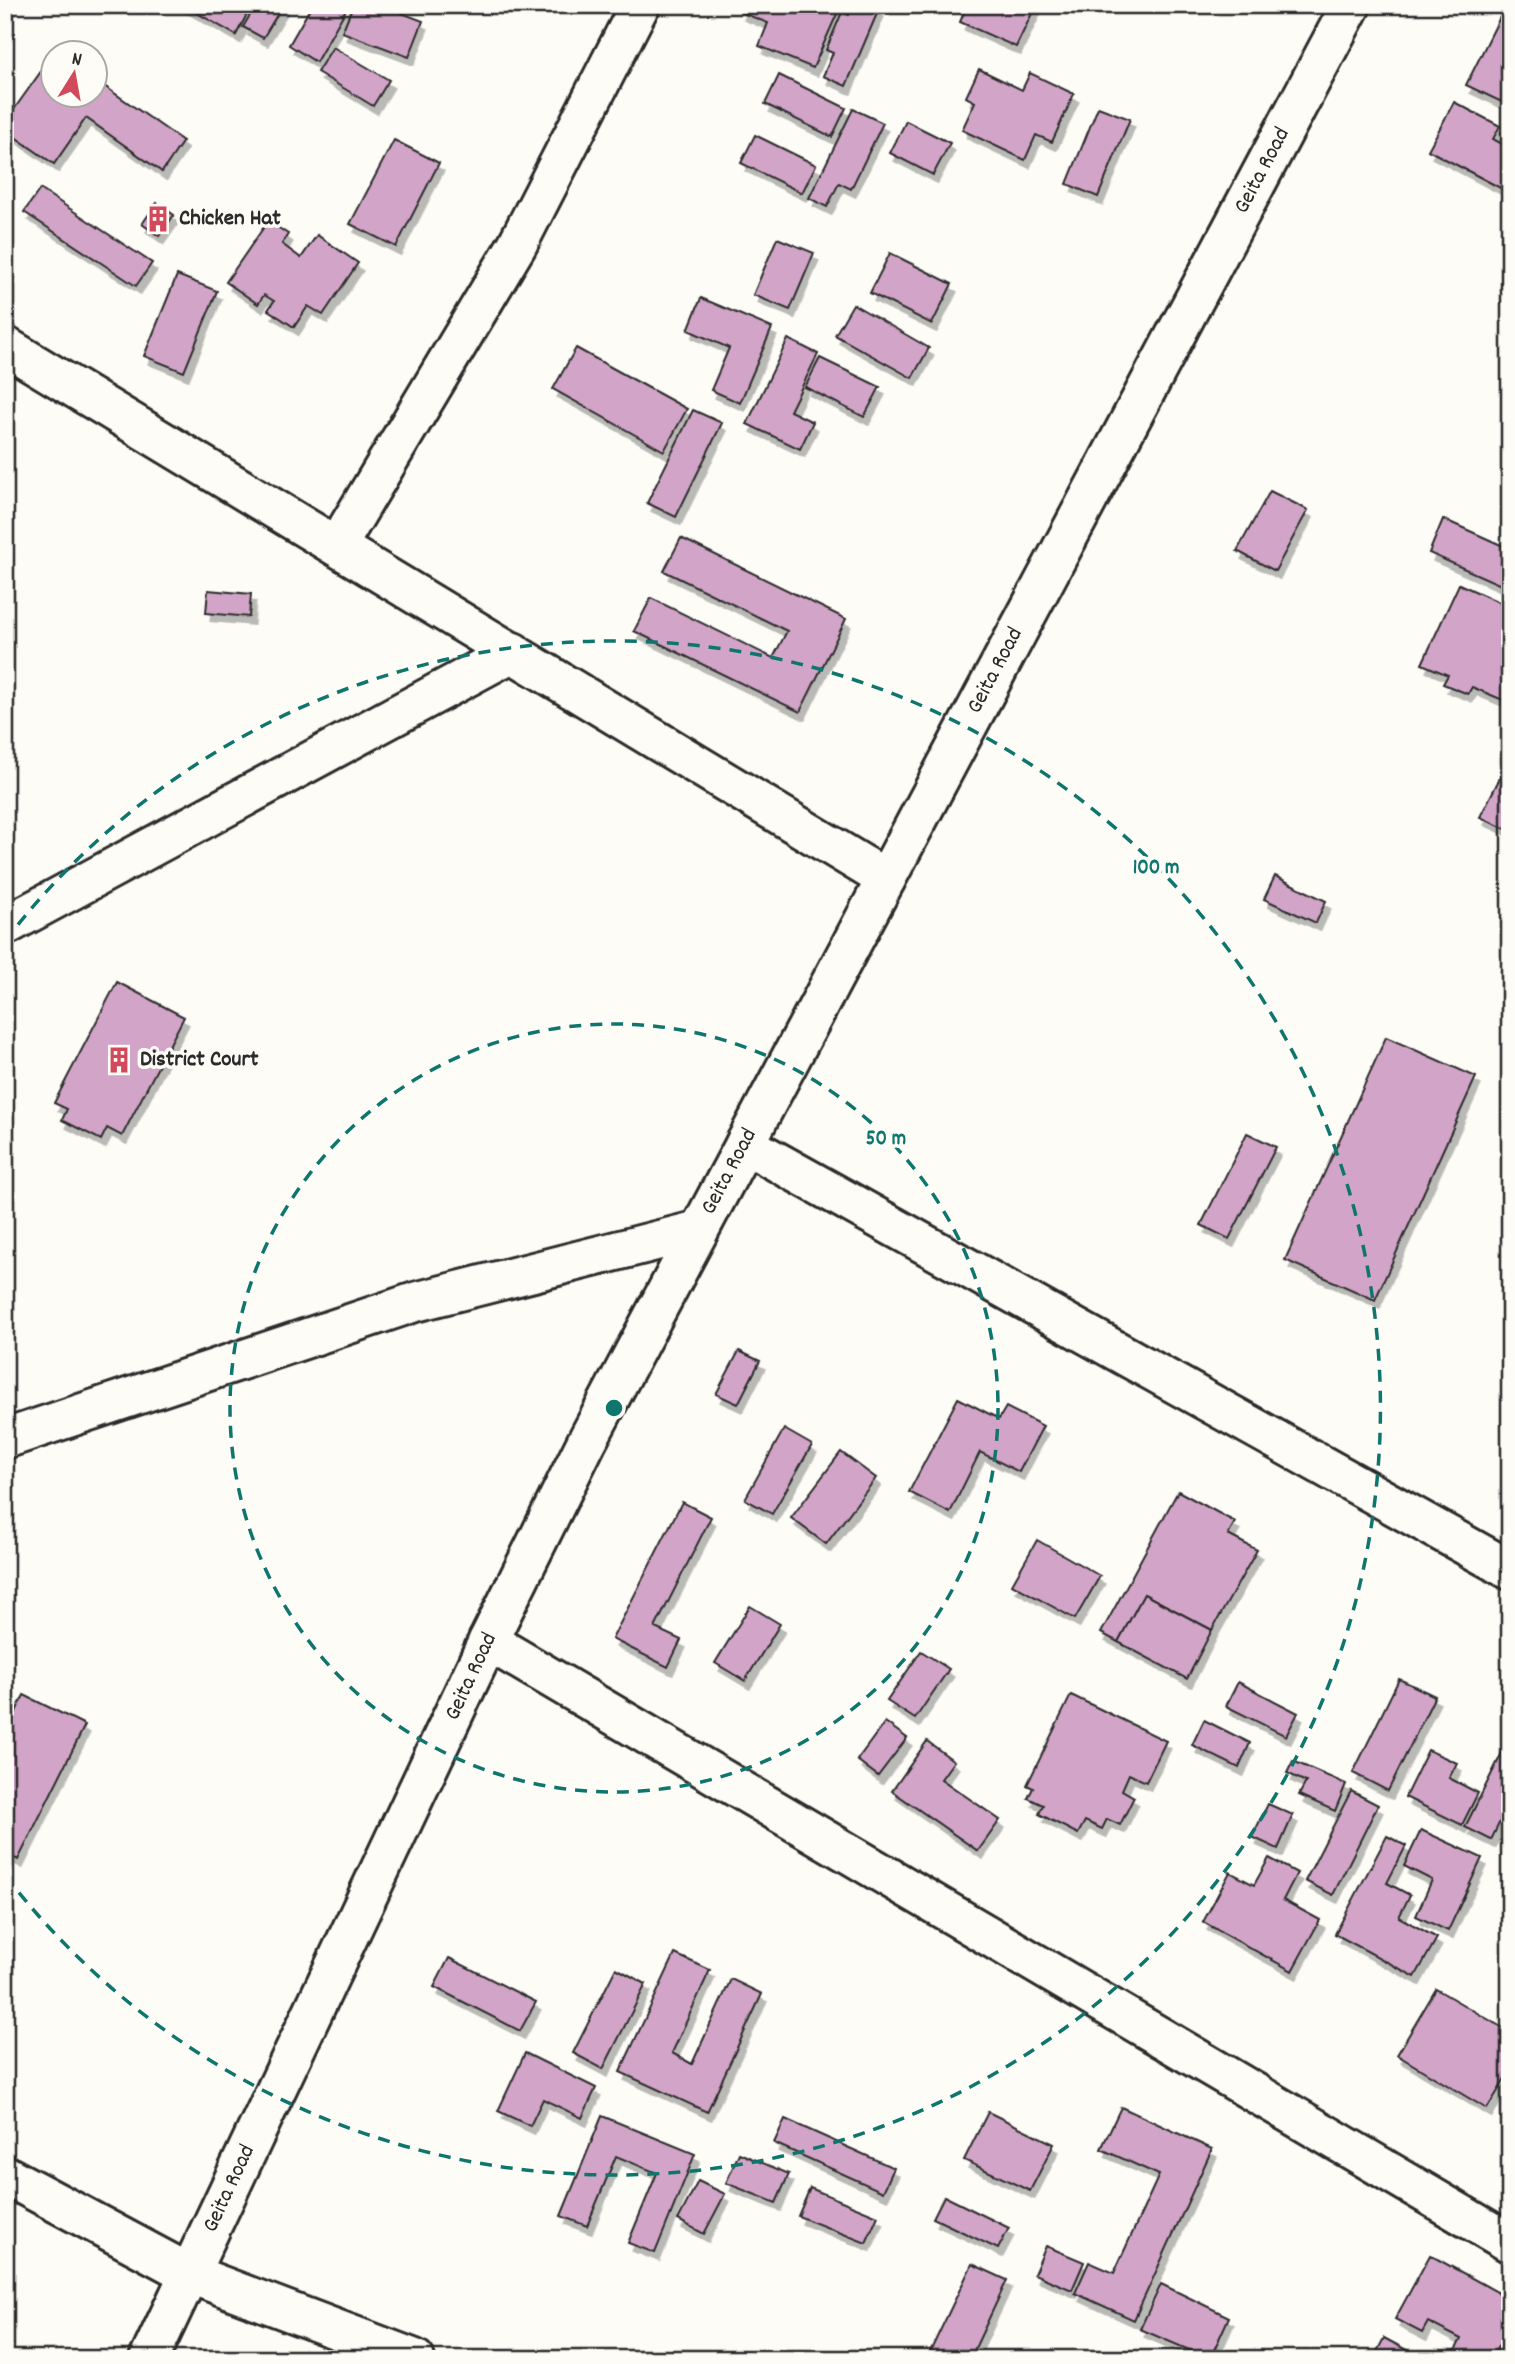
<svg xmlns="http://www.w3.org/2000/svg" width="1515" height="2364" font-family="Dekko,sans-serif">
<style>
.building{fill:#d2a5c8;stroke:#2b2b2b;stroke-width:2;filter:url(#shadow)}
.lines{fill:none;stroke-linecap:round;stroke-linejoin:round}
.street-casing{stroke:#2b2b2b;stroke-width:44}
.secondary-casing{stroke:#2b2b2b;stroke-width:44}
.street{stroke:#fdfcf7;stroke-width:38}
.secondary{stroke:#fdfcf7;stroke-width:38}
.ring{fill:none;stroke:#0f766e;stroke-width:3.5;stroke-dasharray:12 9}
.labels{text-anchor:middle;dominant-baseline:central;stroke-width:7;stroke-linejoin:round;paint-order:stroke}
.street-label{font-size:23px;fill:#2b2b2b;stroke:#fdfcf7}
.poi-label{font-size:23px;font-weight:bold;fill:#2b2b2b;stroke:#fdfcf7;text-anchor:start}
.centre{fill:#0f766e;stroke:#fdfcf7;stroke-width:3.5}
.ring-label{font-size:21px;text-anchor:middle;font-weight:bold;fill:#0f766e;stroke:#fdfcf7;stroke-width:7;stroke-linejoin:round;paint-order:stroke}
</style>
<defs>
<filter id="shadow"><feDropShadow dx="4.5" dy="8" stdDeviation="0" flood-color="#0004"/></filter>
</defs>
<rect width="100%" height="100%" fill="#fdfcf7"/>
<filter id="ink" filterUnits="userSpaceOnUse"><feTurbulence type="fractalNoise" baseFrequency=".0143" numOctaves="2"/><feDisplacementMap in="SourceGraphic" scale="14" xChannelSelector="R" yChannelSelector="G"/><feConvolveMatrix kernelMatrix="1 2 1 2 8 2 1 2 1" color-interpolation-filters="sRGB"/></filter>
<g filter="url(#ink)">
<g class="building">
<polygon points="183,5 252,5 236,35"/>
<polygon points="256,5 283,5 263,38 243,27"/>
<polygon points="312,5 348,6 316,62 289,45"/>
<polygon points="353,5 381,5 423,21 409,57 342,32"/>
<polygon points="743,5 841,5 813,68 759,46 768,23 740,12"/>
<polygon points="853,5 869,5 879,9 846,86 823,76 833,53 826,50 842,12 849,15"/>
<polygon points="967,5 1036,5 1016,47 960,22"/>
<polygon points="1506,5 1510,5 1510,106 1466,85"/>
<polygon points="333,47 389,80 373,106 317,72"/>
<polygon points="52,56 52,94 94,94 94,79 183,141 162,172 86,118 54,164 5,130 5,122"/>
<polygon points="979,69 1022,90 1030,73 1074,94 1052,142 1036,135 1025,160 962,130 975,102 966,97"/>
<polygon points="779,75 846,108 832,137 765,104"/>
<polygon points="1454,102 1500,126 1493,139 1510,148 1510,193 1428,150"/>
<polygon points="1098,107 1130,119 1098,197 1067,184"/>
<polygon points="853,109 883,123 851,189 839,183 827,207 809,198"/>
<polygon points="906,121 950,143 933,175 890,153"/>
<polygon points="755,135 816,165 802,193 741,163"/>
<polygon points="394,140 439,163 396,247 350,224"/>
<polygon points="40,189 152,263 136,286 24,212"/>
<polygon points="157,203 174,215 159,236 142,224"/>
<polygon points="268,221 288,234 282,244 301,258 317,235 358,263 323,315 308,306 294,327 268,310 274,301 264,295 258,304 226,282"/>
<polygon points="777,238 814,253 790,310 753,295"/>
<polygon points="890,253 952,284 932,324 870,293"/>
<polygon points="177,275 217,291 184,372 144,356"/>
<polygon points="701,298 772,328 740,403 711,390 729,348 688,330"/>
<polygon points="853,304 929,348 912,378 835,335"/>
<polygon points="788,339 818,354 790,411 813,422 800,449 747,424"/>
<polygon points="576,348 687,409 664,451 553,389"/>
<polygon points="820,358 880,387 864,417 805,387"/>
<polygon points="693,410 722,423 676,517 647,503"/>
<polygon points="1270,491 1308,510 1275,571 1237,551"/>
<polygon points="1443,519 1510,549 1510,589 1429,553"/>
<polygon points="681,538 846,619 800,712 634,631 651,598 773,658 787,631 664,571"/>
<polygon points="1459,584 1510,607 1510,703 1472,687 1468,694 1443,684 1448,675 1422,664"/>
<polygon points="208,590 251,594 249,617 206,613"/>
<polygon points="1510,758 1510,831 1480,817"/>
<polygon points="1275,876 1326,901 1316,923 1264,899"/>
<polygon points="117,982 184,1017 122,1136 107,1128 101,1140 62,1120 67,1109 54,1103"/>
<polygon points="1386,1037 1476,1077 1375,1300 1285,1260"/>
<polygon points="1247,1133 1276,1147 1229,1239 1201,1225"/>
<polygon points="739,1351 760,1361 738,1404 716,1394"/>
<polygon points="958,1398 999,1419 1006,1407 1043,1426 1019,1472 980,1452 950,1513 909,1492"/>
<polygon points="784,1429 812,1445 772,1514 745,1499"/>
<polygon points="841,1452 876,1478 826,1544 791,1518"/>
<polygon points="1178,1491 1235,1522 1228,1535 1257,1550 1212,1630 1144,1594 1118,1642 1101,1633"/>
<polygon points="682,1502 711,1517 655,1628 681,1640 668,1667 612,1639"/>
<polygon points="1037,1540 1100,1576 1075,1619 1012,1584"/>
<polygon points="1144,1594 1212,1630 1187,1679 1118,1642"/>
<polygon points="750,1606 780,1624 745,1681 715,1663"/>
<polygon points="921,1651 949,1669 915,1719 887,1701"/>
<polygon points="1399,1679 1435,1696 1388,1791 1353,1773"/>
<polygon points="1238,1682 1298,1713 1286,1736 1226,1706"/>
<polygon points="24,1695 85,1725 18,1860 5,1853 5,1734"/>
<polygon points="1071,1695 1166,1741 1146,1782 1129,1774 1122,1790 1134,1797 1120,1825 1107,1819 1102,1829 1085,1821 1078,1834 1039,1814 1043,1805 1028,1798 1033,1788 1027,1785"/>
<polygon points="1204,1720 1250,1743 1239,1768 1192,1745"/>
<polygon points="885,1722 907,1738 878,1776 857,1760"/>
<polygon points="1510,1737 1510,1801 1491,1840 1465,1827"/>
<polygon points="927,1741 954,1761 941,1779 1000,1820 978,1851 892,1791"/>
<polygon points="1428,1750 1457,1763 1449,1778 1478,1793 1462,1825 1405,1797"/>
<polygon points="1293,1761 1346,1784 1335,1811 1299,1795 1306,1782 1287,1773"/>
<polygon points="1351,1791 1378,1805 1333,1895 1305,1881"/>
<polygon points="1268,1804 1293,1815 1278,1849 1252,1837"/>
<polygon points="1421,1830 1482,1858 1448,1931 1416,1916 1432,1880 1404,1866"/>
<polygon points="1387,1836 1406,1846 1387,1883 1410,1895 1399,1917 1437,1938 1415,1977 1335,1934"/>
<polygon points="1269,1858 1297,1873 1283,1900 1320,1920 1292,1971 1203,1922 1230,1872 1254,1885"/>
<polygon points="675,1954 710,1970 672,2053 692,2064 731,1979 762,1994 707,2112 620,2072"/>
<polygon points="449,1958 536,2002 520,2031 434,1987"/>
<polygon points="616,1968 646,1984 603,2069 573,2053"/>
<polygon points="1436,1989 1510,2032 1510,2071 1487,2109 1397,2055"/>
<polygon points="525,2053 596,2088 582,2118 543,2099 530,2126 498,2111"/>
<polygon points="1121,2107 1212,2149 1134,2320 1075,2293 1089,2262 1114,2273 1159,2175 1101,2149"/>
<polygon points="988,2112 1054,2144 1030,2191 964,2160"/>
<polygon points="602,2116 695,2154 655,2253 628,2243 657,2173 616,2156 587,2226 561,2216"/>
<polygon points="785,2119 894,2168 883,2192 774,2143"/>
<polygon points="739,2153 789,2174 776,2203 726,2183"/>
<polygon points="698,2181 725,2194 704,2234 678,2220"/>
<polygon points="810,2188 878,2216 866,2243 798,2216"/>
<polygon points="944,2196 1009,2228 998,2249 933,2218"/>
<polygon points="1046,2246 1084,2262 1072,2290 1034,2274"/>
<polygon points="1430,2255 1510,2299 1510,2325 1491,2359 1451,2359 1461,2339 1428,2322 1422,2333 1395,2319"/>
<polygon points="972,2264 1007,2280 970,2359 934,2359 928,2356"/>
<polygon points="1161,2284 1229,2317 1210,2359 1140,2329"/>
<polygon points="1384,2338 1414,2354 1412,2359 1373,2359"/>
</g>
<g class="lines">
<g class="street-casing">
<g id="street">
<polyline points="5,346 886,879"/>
<polyline points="337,546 517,245 640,5"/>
<polyline points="5,926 513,652"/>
<polyline points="745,1144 1510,1570"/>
<polyline points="5,1439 415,1302 699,1230"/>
<polyline points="488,1641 1510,2243"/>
<polyline points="5,2175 190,2274 415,2359"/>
</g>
</g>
<g class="secondary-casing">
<polyline id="secondary" points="149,2359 488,1641 586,1443 1351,5"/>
</g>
<use href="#street" class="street"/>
<use href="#secondary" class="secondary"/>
</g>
</g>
<g class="ring">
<circle cx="614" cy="1408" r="384"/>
<path d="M5 941A767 767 0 1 1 5 1875"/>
</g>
<defs>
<g id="building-bare" transform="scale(2.1)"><path d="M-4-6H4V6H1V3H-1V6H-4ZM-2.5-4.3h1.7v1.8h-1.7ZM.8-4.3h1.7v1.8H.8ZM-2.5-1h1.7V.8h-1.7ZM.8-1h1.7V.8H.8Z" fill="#d1495b" stroke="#fdfcf7" stroke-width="2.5" paint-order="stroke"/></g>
</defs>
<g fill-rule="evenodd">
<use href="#building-bare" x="158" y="219"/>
<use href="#building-bare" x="119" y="1060"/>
</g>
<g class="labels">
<g class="street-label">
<text transform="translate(1263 171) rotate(-62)">Geita Road</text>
<text transform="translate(996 671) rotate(-62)">Geita Road</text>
<text transform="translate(730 1172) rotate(-62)">Geita Road</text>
<text transform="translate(472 1677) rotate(-65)">Geita Road</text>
<text transform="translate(230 2189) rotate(-65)">Geita Road</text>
</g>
<g class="poi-label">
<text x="179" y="219">Chicken Hat</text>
<text x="140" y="1060">District Court</text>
</g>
</g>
<circle cx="614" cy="1408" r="10" class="centre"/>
<g class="ring-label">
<text x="1156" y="873">100 m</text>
<text x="886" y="1144">50 m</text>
</g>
<rect width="1515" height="2364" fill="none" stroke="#fdfcf7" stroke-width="28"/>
<rect x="14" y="14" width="1487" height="2336" fill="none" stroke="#2b2b2b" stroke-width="2.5" filter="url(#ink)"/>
<g transform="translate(74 74) rotate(11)"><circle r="33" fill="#fdfcf7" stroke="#a9a8a5" stroke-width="2"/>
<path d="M0-5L12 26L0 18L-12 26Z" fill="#d1495b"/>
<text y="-10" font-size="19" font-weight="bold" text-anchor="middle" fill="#2b2b2b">N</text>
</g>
</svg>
